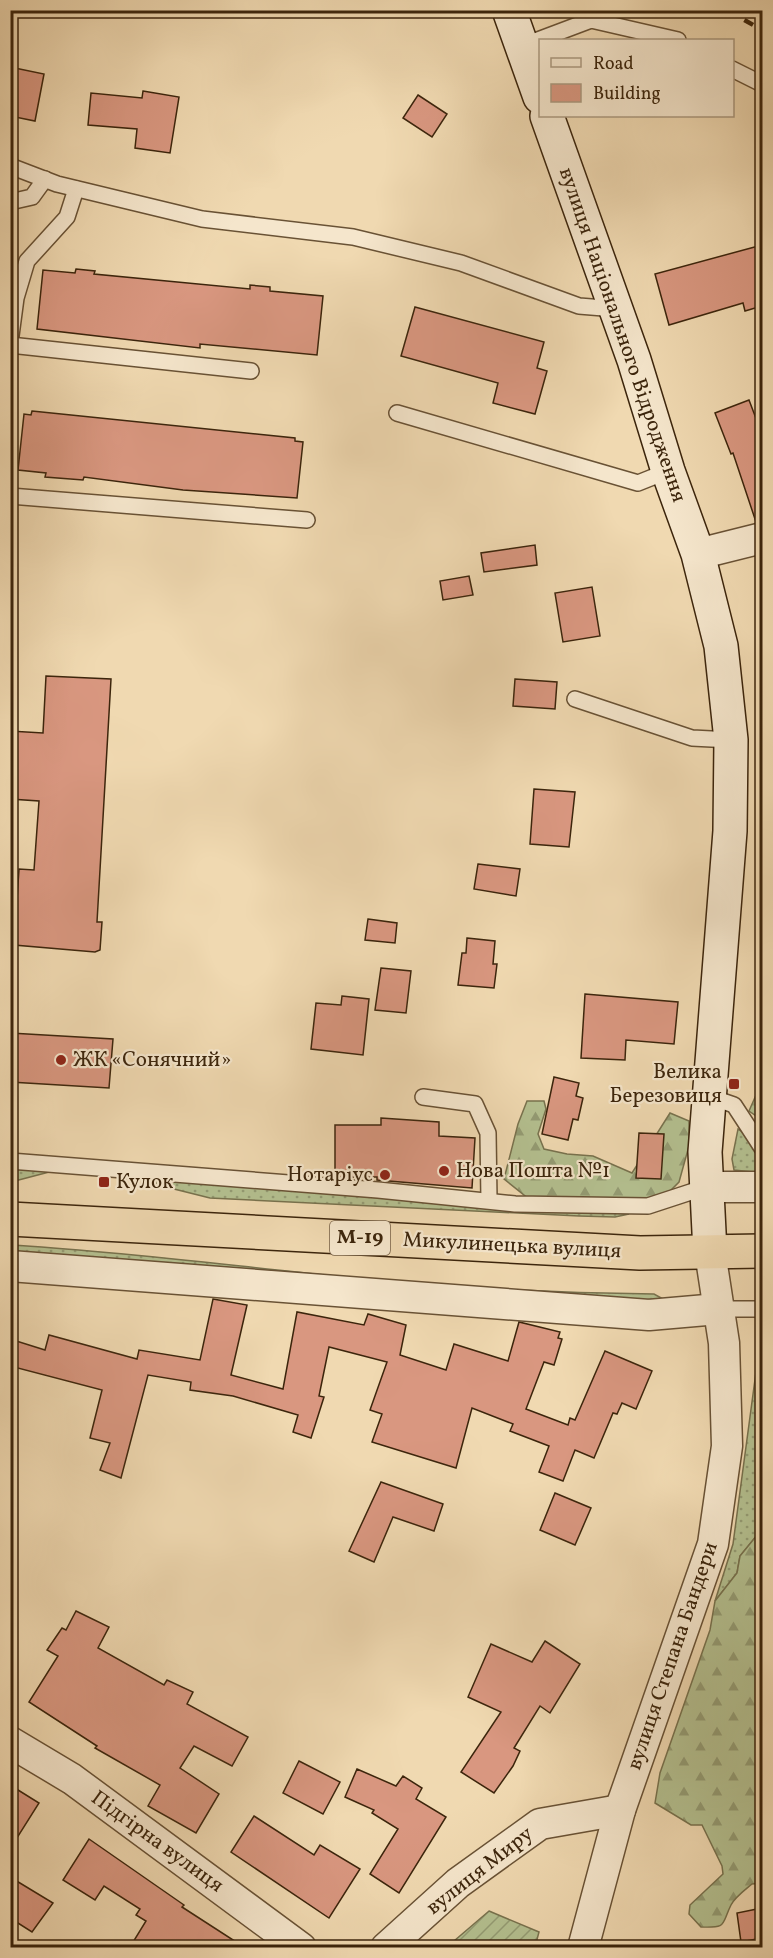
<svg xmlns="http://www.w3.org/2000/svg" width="773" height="1958" font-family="Vollkorn,serif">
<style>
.grass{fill:url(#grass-dots);stroke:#78724e;stroke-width:1.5}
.forest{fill:url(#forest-firs);stroke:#78724e;stroke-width:1.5}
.garden{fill:url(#garden-furrows);stroke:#78724e;stroke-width:1.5}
.building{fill:#d99780;stroke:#3c250c;stroke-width:1.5}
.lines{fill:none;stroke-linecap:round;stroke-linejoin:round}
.lane-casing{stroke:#695235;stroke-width:18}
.street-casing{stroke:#695235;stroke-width:33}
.secondary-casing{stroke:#3c250c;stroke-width:36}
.highway-casing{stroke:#3c250c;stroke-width:36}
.lane{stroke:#f5e6cc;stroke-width:15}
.street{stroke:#f5e6cc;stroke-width:30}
.secondary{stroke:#f5e6cc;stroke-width:33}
.highway{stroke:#f0d9b1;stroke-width:33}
.rail{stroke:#3c250c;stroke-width:4.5;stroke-dasharray:10 10;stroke-linecap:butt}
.poi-dot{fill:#8f2418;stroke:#f5e6cc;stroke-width:2}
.labels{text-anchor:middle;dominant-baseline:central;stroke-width:4.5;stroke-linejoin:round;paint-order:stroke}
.shield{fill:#f5e6cc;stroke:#745f46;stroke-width:1.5}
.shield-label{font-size:20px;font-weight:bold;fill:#3c250c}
.street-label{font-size:21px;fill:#3c250c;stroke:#f5e6cc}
.poi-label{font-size:21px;fill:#3c250c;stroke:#f5e6cc;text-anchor:start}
</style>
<defs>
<pattern id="grass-dots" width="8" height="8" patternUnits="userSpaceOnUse" patternTransform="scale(1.5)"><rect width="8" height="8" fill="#b4c090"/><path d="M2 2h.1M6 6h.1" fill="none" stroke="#949c74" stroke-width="1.8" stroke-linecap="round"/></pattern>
<pattern id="forest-firs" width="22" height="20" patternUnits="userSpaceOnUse" patternTransform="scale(1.5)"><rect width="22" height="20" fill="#b4c090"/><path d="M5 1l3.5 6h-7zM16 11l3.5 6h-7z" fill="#949c74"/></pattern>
<pattern id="garden-furrows" width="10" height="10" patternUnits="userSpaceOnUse" patternTransform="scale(1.5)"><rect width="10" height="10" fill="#b4c090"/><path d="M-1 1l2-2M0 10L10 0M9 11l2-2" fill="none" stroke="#949c74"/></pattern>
</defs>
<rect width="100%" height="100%" fill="#f0d9b1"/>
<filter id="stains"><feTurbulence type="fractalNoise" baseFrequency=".00333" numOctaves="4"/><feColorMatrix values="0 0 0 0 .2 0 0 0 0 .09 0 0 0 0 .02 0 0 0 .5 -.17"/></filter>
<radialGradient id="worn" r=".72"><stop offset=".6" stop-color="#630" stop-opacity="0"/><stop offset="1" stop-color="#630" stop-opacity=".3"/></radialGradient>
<g class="grass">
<path d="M738,1129C754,1137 762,1156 762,1173L734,1170L732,1159Z"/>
<polygon points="11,1168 53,1171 11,1182"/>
<polygon points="146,1178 393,1199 629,1214 615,1217 579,1216 210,1198 162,1186"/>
<path d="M10,1245C133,1252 255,1269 377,1280C469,1289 562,1293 654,1294L674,1305L11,1260Z"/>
<polygon points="762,1327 762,1529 740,1556 737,1573 715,1601 733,1544"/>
</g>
<g class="forest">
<polygon points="762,1057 762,1120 749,1111 760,1086 757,1071"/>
<polygon points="527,1101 544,1101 546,1109 538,1134 544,1149 567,1154 593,1156 632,1173 670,1113 689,1121 689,1146 679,1182 663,1198 593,1203 529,1199 504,1179 518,1124"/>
<path d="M762,1529V1883L752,1884C745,1890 735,1897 731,1905C721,1925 728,1928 701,1927L689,1914L690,1905L723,1874L722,1866L702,1825H691L655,1803L660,1773L710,1630L715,1601L737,1573L740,1556Z"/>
</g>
<polygon class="garden" points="489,1911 539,1932 535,1947 447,1947"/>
<g class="building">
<polygon points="10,67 44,74 35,121 10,116"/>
<polygon points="143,91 179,97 170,153 135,148 137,129 88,125 91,93 142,98"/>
<polygon points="418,95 447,114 432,137 403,118"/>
<polygon points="762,245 762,306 745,311 743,303 669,325 655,274"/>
<polygon points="76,269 95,271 94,274 250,289 250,285 270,287 270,291 323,296 317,355 200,344 200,348 37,329 43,270 75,273"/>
<polygon points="415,307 544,342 537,368 547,371 535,414 493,403 498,383 401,356"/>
<polygon points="749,400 757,421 762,419 762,521 756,522 733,453 731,454 715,413"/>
<polygon points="32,411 295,438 295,441 303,442 297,498 183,490 84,477 83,480 45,477 46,473 18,470 24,414 31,415"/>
<polygon points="535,545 537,565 484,572 481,553"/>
<polygon points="469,576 473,595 443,600 440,581"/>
<polygon points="592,587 600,636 563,642 555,593"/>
<polygon points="46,676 111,679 97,922 102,922 100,950 95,952 14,945 19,869 34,870 39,801 10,799 10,731 43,733"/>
<polygon points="515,679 557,682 555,709 513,706"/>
<polygon points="534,789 575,792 569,847 530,844"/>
<polygon points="478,864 520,869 516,896 474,889"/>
<polygon points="368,919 397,923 395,943 365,940"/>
<polygon points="467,938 495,941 493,964 497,964 494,988 458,985 462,953 466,953"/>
<polygon points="381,968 411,971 406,1013 375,1010"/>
<polygon points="585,994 678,1002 674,1044 626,1040 625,1060 581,1058"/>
<polygon points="342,996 369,999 363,1055 311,1049 316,1003 341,1005"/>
<polygon points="10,1033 113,1039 109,1088 10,1082"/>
<polygon points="554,1077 579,1083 576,1096 583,1098 578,1120 573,1119 568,1140 542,1134"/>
<polygon points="381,1118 439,1122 439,1136 475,1138 472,1188 377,1180 377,1177 335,1177 335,1125 381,1125"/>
<polygon points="639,1133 664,1134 661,1179 636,1178"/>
<polygon points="213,1299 247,1305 231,1375 283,1389 297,1312 364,1325 368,1314 406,1325 400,1355 446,1370 454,1344 508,1361 519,1322 560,1332 558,1338 562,1339 554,1365 544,1362 526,1409 568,1425 570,1418 575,1420 605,1351 652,1371 636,1409 622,1403 617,1414 613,1413 594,1458 575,1450 563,1481 539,1472 549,1446 510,1431 513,1424 472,1408 456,1468 372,1442 382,1414 370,1410 387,1362 329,1347 319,1396 324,1397 311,1438 293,1432 298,1415 233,1396 190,1390 191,1382 148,1375 121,1478 100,1470 110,1443 90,1438 102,1390 10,1366 10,1339 45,1350 49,1335 137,1359 139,1350 200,1360"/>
<polygon points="381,1482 443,1504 434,1531 393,1517 374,1562 349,1551"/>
<polygon points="555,1493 591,1508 575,1545 540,1530"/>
<polygon points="76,1611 109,1627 98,1648 164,1685 167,1680 193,1692 187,1704 248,1737 232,1766 194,1746 180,1768 219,1794 196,1833 148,1806 160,1785 95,1748 97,1746 29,1702 58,1656 47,1650 62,1628 66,1630"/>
<polygon points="545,1641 580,1664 550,1713 540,1706 514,1748 520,1751 513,1766 494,1793 461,1772 501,1712 468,1697 491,1644 532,1662"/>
<polygon points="299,1761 340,1782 323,1814 283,1793"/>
<polygon points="357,1769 396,1786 403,1776 422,1788 416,1799 446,1817 399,1893 370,1874 398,1829 372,1813 374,1810 345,1797"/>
<polygon points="10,1785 39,1803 10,1849"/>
<polygon points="254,1816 314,1855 320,1845 360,1869 329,1918 231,1852"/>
<polygon points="89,1839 184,1905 182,1907 244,1947 130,1947 146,1921 136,1915 140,1909 104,1886 95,1900 63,1880"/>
<polygon points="10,1877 53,1903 32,1932 10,1918"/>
<polygon points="762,1908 762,1938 741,1942 737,1913"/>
</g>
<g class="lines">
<g class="lane-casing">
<g id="lane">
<polyline points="522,46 591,20 678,40"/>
<polyline points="732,69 762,84"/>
<polyline points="10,166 57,184 202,219 353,237 461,263 579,306 616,309"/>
<polyline points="10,202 32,197 45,179"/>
<polyline points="10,343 16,298 27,261 67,217 76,189"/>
<polyline points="10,345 251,371"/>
<polyline points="397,413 638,483 668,471"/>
<polyline points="10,496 307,520"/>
<polyline points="575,699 692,738 731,740"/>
<polyline points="708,1096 734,1105 762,1148"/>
<polyline points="423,1097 475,1104 488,1133 489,1200"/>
<polyline points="10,1161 378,1190 515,1204 648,1206 706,1187"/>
<polyline points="718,1309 762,1309"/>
</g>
</g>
<g class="street-casing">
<g id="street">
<polyline points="698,554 762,538"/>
<polyline points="706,1187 762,1187"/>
<polyline points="10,1266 649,1315 718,1309"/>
<polyline points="10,1742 72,1779 301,1948"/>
<polyline points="386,1948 458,1883 540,1824 620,1810"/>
<polyline points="583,1948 620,1810 713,1544 727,1446 724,1343 710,1252"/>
</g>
</g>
<g class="secondary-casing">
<g id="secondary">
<polyline points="509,10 540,97"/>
<polyline points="547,116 634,360 668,471 698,554 721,646 731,740 730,831 705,1152 710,1252"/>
</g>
</g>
<g class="highway-casing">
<polyline id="highway" points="10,1219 640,1253 762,1251"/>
</g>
<use href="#lane" class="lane"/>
<use href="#street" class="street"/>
<use href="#secondary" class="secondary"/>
<use href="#highway" class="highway"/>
<polyline class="rail" points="727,10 762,30"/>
</g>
<g class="poi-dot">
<circle cx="61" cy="1060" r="6"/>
<rect x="728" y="1078" width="12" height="12" rx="3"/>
<circle cx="444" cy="1171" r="6"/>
<circle cx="385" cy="1175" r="6"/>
<rect x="98" y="1176" width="12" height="12" rx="3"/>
</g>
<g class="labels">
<rect class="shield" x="330" y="1221" width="60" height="34" rx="4.5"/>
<g class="shield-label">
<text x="360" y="1238">М-19</text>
</g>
<g class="street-label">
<text transform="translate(622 335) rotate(71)">вулиця Національного Відродження</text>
<text transform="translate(512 1246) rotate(3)">Микулинецька вулиця</text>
<text transform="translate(673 1656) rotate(-71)">вулиця Степана Бандери</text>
<text transform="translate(157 1842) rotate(36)">Підгірна вулиця</text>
<text transform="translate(480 1871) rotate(-38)">вулиця Миру</text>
</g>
<g class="poi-label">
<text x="73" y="1060">ЖК «Сонячний»</text>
<text x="722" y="1072" text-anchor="end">Велика<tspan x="722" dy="24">Березовиця</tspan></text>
<text x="456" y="1171">Нова Пошта №1</text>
<text x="373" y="1175" text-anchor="end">Нотаріус</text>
<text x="116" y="1182">Кулок</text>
</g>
</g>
<rect width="773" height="1958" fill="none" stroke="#f0d9b1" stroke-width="36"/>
<rect x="12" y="12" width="749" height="1934" fill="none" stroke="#3c250c" stroke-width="3"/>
<rect x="18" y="18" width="737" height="1922" fill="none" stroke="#3c250c" stroke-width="1.5"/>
<rect x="539" y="39" width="195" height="78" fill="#f5e6cc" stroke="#ab997f" stroke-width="1.5"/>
<rect x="551" y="58" width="30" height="9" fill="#f5e6cc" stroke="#ab997f" stroke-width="1.5"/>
<text x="593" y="69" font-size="18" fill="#3c250c">Road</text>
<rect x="551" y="84" width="30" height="18" fill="#d99780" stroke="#ab997f" stroke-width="1.5"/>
<text x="593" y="99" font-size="18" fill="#3c250c">Building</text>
<rect width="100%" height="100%" filter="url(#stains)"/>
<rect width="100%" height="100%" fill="url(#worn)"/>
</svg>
